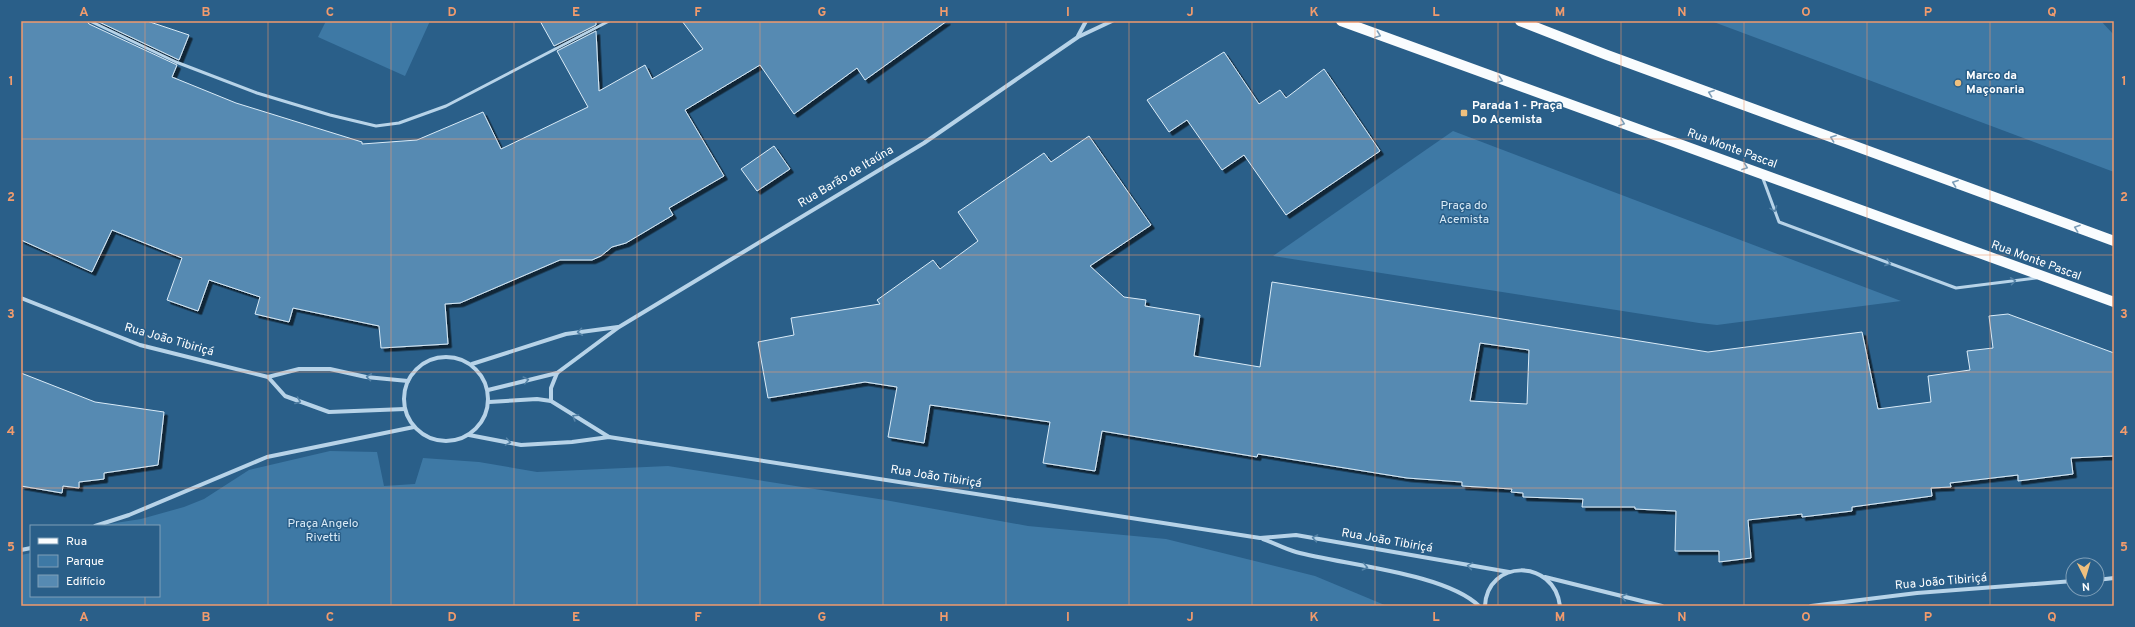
<svg xmlns="http://www.w3.org/2000/svg" width="2135" height="627" font-family="Overpass,sans-serif">
<style>
.green{fill:#3e79a5}
.building{fill:#568ab2;stroke:#daebf7;fill-rule:evenodd;filter:url(#shadow)}
.lines{fill:none;stroke-linecap:round;stroke-linejoin:round}
.service{stroke:#b7d3e8;stroke-width:3}
.minor{stroke:#b7d3e8;stroke-width:4}
.primary{stroke:#f9fcfe;stroke-width:10}
.oneway{stroke:#7d9eb8}
.oneway2{stroke:#5482a6}
.grid{fill:none;stroke:#f19b6d;stroke-width:1;stroke-opacity:0.55}
.poi-dot{fill:#efc07e;stroke:#2a5f89;stroke-width:1.5}
.labels{text-anchor:middle;dominant-baseline:central;stroke-width:3;stroke-linejoin:round;paint-order:stroke}
.poi-label{font-size:12px;font-weight:bold;fill:#fff;stroke:#2a5f89;text-anchor:start}
.street-label{font-size:12px;fill:#fff;stroke:#2a5f89}
.park-label{font-size:12px;fill:#daebf7;stroke:#2a5f89}
.neatline{fill:none;stroke:#f19b6d;stroke-width:1.5}
.grid-label{font-size:13px;text-anchor:middle;font-weight:bold;fill:#f19b6d}
</style>
<defs>
<filter id="shadow"><feDropShadow dx="3.5" dy="3.5" stdDeviation="0" flood-color="#0009"/></filter>
</defs>
<rect width="100%" height="100%" fill="#2a5f89"/>
<g class="green">
<polygon points="326,21 430,21 405,76 318,37"/>
<polygon points="1711,21 2101,21 2114,35 2114,172"/>
<polygon points="1453,131 1901,301 1717,325 1699,323 1273,256"/>
<polygon points="330,451 377,452 384,486 415,484 423,458 479,462 537,472 668,466 885,500 1028,526 1166,539 1315,576 1387,606 21,606 21,555 31,553 31,596 159,596 159,526 96,526 141,519 184,507 204,499 249,470"/>
</g>
<g class="building">
<polygon points="21,21 87,21 89,24 177,65 172,77 236,103 362,142 362,144 417,140 483,112 501,149 588,107 557,51 596,31 599,91 645,65 652,79 703,49 682,21 947,21 865,80 857,68 794,114 760,65 685,110 724,176 669,208 673,215 626,243 612,247 601,256 592,260 560,260 460,303 445,304 448,344 381,348 379,326 293,308 289,322 255,314 260,297 209,280 198,311 167,300 182,258 112,230 92,272 21,240"/>
<polygon points="97,21 147,21 189,35 179,60"/>
<polygon points="540,21 596,21 596,25 554,46"/>
<polygon points="1224,52 1259,104 1280,90 1286,98 1324,69 1380,151 1286,215 1244,155 1222,170 1187,120 1169,132 1147,100"/>
<path d="M1089,136L1151,225L1090,266L1124,297L1146,300L1145,306L1200,315L1194,356L1260,367L1272,282L1708,352L1862,332L1878,409L1931,402L1928,376L1970,370L1967,351L1993,348L1989,316L2008,314L2114,353V456L2071,458L2073,474L2018,481V475L1950,483L1951,487L1931,488L1932,496L1852,507V511L1802,517V514L1748,520L1751,558L1719,562V551H1675L1676,511L1635,509V507H1582L1583,499L1523,497V493L1511,492L1512,489L1462,486V482L1407,478L1258,454L1257,457L1102,431L1095,471L1043,463L1050,422L930,405L924,443L888,437L897,387L865,382L768,398L758,342L794,335L791,318L880,304L877,300L933,260L940,269L978,241L958,212L1044,153L1051,162ZM1480,343L1529,350L1527,404L1470,401Z"/>
<polygon points="774,146 790,169 757,191 741,169"/>
<polygon points="21,373 95,402 164,412 158,465 104,473 104,479 79,482 79,488 63,486 62,493 21,486"/>
</g>
<g class="lines">
<g class="service">
<polyline points="90,21 176,62 257,93 330,115 376,126 399,123 446,106 609,21"/>
<polyline points="1762,176 1779,222 1956,288 2036,278"/>
</g>
<g class="minor">
<polyline points="1078,36 1086,21"/>
<polyline points="21,298 140,345 268,377 299,369 330,369 366,377 408,381"/>
<circle cx="446" cy="399" r="42"/>
<polyline points="472,364 566,334 618,327"/>
<polyline points="268,377 285,396 329,412 405,409"/>
<polyline points="488,390 557,373 619,327 924,143 1078,37 1112,21"/>
<polyline points="551,401 551,388 557,373"/>
<polyline points="489,402 537,399 551,401 609,437"/>
<polyline points="469,435 521,445 572,442 609,437 1260,538 1296,535 1509,572"/>
<polyline points="95,526 129,515 267,457 414,427"/>
<path d="M1263,539C1274,543 1285,549 1296,552C1344,565 1445,573 1479,606"/>
<polyline points="21,550 31,548"/>
<polyline points="1545,577 1662,606"/>
<polyline points="2097,580 2114,578"/>
<path d="M1485,606C1487,559 1554,558 1560,606"/>
<polyline points="1811,606 1917,593 2073,581"/>
</g>
<g class="primary">
<polyline points="1341,21 2114,302"/>
<polyline points="1520,21 1607,55 2114,241"/>
</g>
</g>
<defs><path id="oneway-chevron" d="M-2-3.5L2.5 0L-2 3.5" fill="none" stroke-width="1.6" stroke-linecap="round" stroke-linejoin="round"/></defs>
<g class="oneway">
<use href="#oneway-chevron" transform="translate(1378 35) rotate(20)"/>
<use href="#oneway-chevron" transform="translate(1500 80) rotate(19)"/>
<use href="#oneway-chevron" transform="translate(1711 93) rotate(-160)"/>
<use href="#oneway-chevron" transform="translate(1622 123) rotate(19)"/>
<use href="#oneway-chevron" transform="translate(1833 138) rotate(-160)"/>
<use href="#oneway-chevron" transform="translate(1745 167) rotate(20)"/>
<use href="#oneway-chevron" transform="translate(1955 183) rotate(-160)"/>
<use href="#oneway-chevron" transform="translate(2077 228) rotate(-161)"/>
</g>
<g class="oneway2">
<use href="#oneway-chevron" transform="translate(1774 209) rotate(69)"/>
<use href="#oneway-chevron" transform="translate(1888 263) rotate(20)"/>
<use href="#oneway-chevron" transform="translate(2013 281) rotate(-7)"/>
<use href="#oneway-chevron" transform="translate(580 332) rotate(173)"/>
<use href="#oneway-chevron" transform="translate(369 377) rotate(-173)"/>
<use href="#oneway-chevron" transform="translate(526 380) rotate(-14)"/>
<use href="#oneway-chevron" transform="translate(298 401) rotate(21)"/>
<use href="#oneway-chevron" transform="translate(575 417) rotate(-148)"/>
<use href="#oneway-chevron" transform="translate(508 442) rotate(10)"/>
<use href="#oneway-chevron" transform="translate(1315 538) rotate(-170)"/>
<use href="#oneway-chevron" transform="translate(1470 566) rotate(-171)"/>
<use href="#oneway-chevron" transform="translate(1365 567) rotate(12)"/>
<use href="#oneway-chevron" transform="translate(1624 597) rotate(-166)"/>
</g>
<path class="grid" d="M145,21V526M268,21V606M391,21V606M514,21V606M637,21V606M760,21V606M883,21V606M1006,21V606M1129,21V606M1252,21V606M1375,21V606M1498,21V606M1621,21V606M1744,21V606M1867,21V606M1990,21V606M21,139H2114M21,255H2114M21,372H2114M21,488H2114M145,596V606"/>
<g class="poi-dot">
<circle cx="1958" cy="83" r="4"/>
<rect x="1460" y="109" width="8" height="8" rx="2"/>
</g>
<g class="labels">
<g class="poi-label">
<text x="1966" y="76">Marco da<tspan x="1966" dy="14">Maçonaria</tspan></text>
<text x="1472" y="106">Parada 1 - Praça<tspan x="1472" dy="14">Do Acemista</tspan></text>
</g>
<g class="street-label">
<text transform="translate(1732 149) rotate(20)">Rua Monte Pascal</text>
<text transform="translate(846 177) rotate(-31)">Rua Barão de Itaúna</text>
<text transform="translate(2036 261) rotate(20)">Rua Monte Pascal</text>
<text transform="translate(169 340) rotate(16)">Rua João Tibiriçá</text>
<text transform="translate(936 477) rotate(9)">Rua João Tibiriçá</text>
<text transform="translate(1387 541) rotate(10)">Rua João Tibiriçá</text>
<text transform="translate(1941 582) rotate(-5)">Rua João Tibiriçá</text>
</g>
<g class="park-label">
<text x="1464" y="206">Praça do<tspan x="1464" dy="14">Acemista</tspan></text>
<text x="323" y="524">Praça Angelo<tspan x="323" dy="14">Rivetti</tspan></text>
</g>
</g>
<rect width="2135" height="627" fill="none" stroke="#2a5f89" stroke-width="44"/>
<rect x="30" y="525" width="130" height="72" fill="#2a5f89" stroke="#7f9fb8"/>
<rect x="38" y="538" width="20" height="6" fill="#f9fcfe" stroke="#7f9fb8"/>
<text x="66" y="545" font-size="12" fill="#ffffff">Rua</text>
<rect x="38" y="555" width="20" height="12" fill="#3e79a5" stroke="#7f9fb8"/>
<text x="66" y="565" font-size="12" fill="#ffffff">Parque</text>
<rect x="38" y="575" width="20" height="12" fill="#568ab2" stroke="#7f9fb8"/>
<text x="66" y="585" font-size="12" fill="#ffffff">Edifício</text>
<g transform="translate(2085 577) rotate(175)"><circle r="19" fill="#2a5f89" stroke="#7f9fb8"/>
<path d="M0-3L7 15L0 10L-7 15Z" fill="#efc07e"/>
<text y="-6" font-size="11" font-weight="bold" text-anchor="middle" fill="#ffffff">N</text>
</g>
<rect x="22" y="22" width="2091" height="583" class="neatline"/>
<g class="grid-label">
<text x="84" y="16">A</text>
<text x="206" y="16">B</text>
<text x="330" y="16">C</text>
<text x="452" y="16">D</text>
<text x="576" y="16">E</text>
<text x="698" y="16">F</text>
<text x="822" y="16">G</text>
<text x="944" y="16">H</text>
<text x="1068" y="16">I</text>
<text x="1190" y="16">J</text>
<text x="1314" y="16">K</text>
<text x="1436" y="16">L</text>
<text x="1560" y="16">M</text>
<text x="1682" y="16">N</text>
<text x="1806" y="16">O</text>
<text x="1928" y="16">P</text>
<text x="2052" y="16">Q</text>
<text x="11" y="85">1</text>
<text x="2124" y="85">1</text>
<text x="11" y="201">2</text>
<text x="2124" y="201">2</text>
<text x="11" y="318">3</text>
<text x="2124" y="318">3</text>
<text x="11" y="435">4</text>
<text x="2124" y="435">4</text>
<text x="11" y="551">5</text>
<text x="2124" y="551">5</text>
<text x="84" y="621">A</text>
<text x="206" y="621">B</text>
<text x="330" y="621">C</text>
<text x="452" y="621">D</text>
<text x="576" y="621">E</text>
<text x="698" y="621">F</text>
<text x="822" y="621">G</text>
<text x="944" y="621">H</text>
<text x="1068" y="621">I</text>
<text x="1190" y="621">J</text>
<text x="1314" y="621">K</text>
<text x="1436" y="621">L</text>
<text x="1560" y="621">M</text>
<text x="1682" y="621">N</text>
<text x="1806" y="621">O</text>
<text x="1928" y="621">P</text>
<text x="2052" y="621">Q</text>
</g>
</svg>
